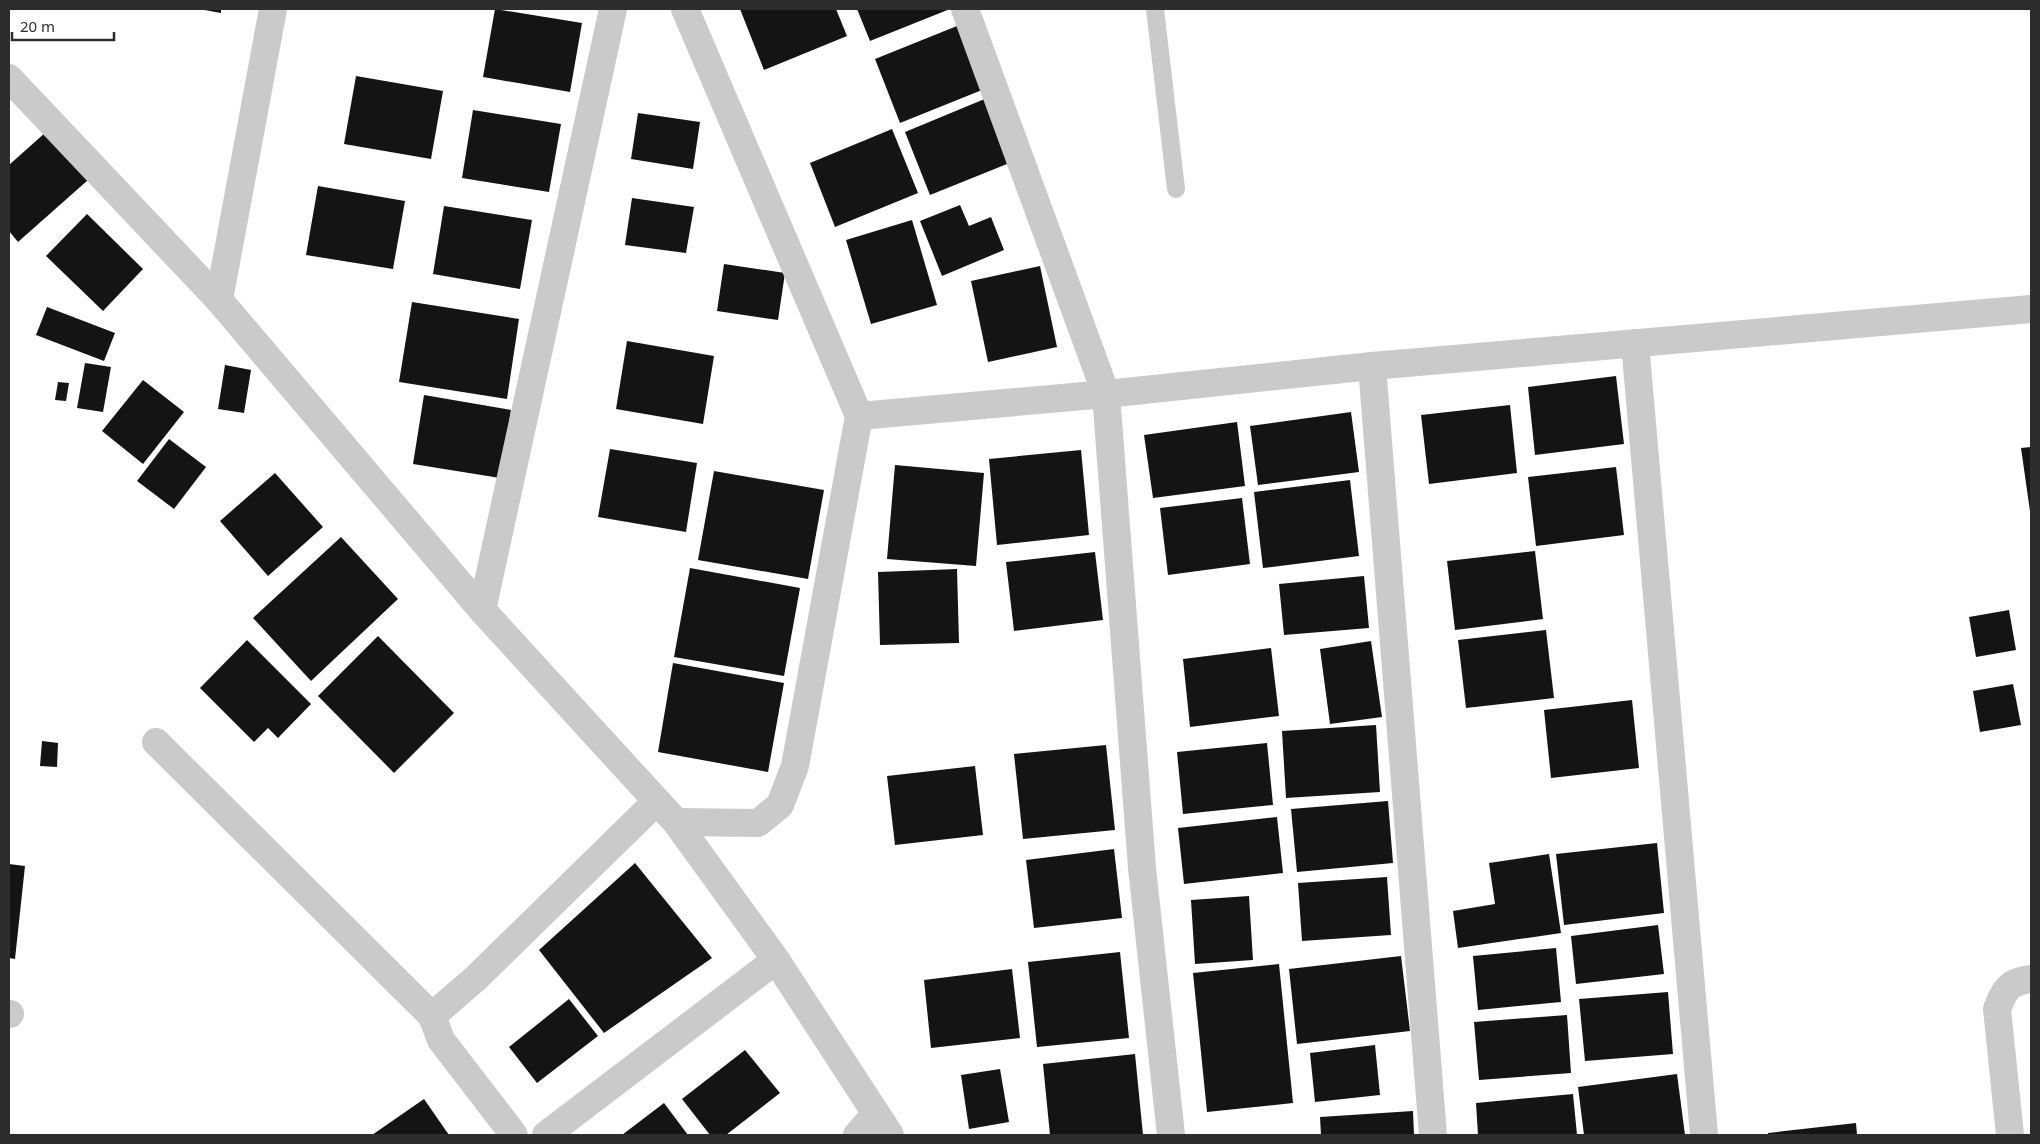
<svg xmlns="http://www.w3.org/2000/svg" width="2040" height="1144" font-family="'Noto Sans',sans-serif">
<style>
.building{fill:#141414}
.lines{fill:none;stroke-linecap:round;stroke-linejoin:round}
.service{stroke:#cacaca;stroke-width:18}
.minor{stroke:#cacaca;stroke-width:28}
</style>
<rect width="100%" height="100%" fill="#fff"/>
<g class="building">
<polygon points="199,9 221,9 221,13"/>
<polygon points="495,9 582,23 570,92 483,77"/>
<polygon points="740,9 836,9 847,36 764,70"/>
<polygon points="857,9 950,9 870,41"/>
<polygon points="957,26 982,90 900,123 875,59"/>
<polygon points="356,76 443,91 431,159 344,144"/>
<polygon points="987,98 1012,162 930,195 905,132"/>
<polygon points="473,110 561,124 549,192 462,178"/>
<polygon points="638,113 700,122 693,169 631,159"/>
<polygon points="892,129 918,193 835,227 810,163"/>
<polygon points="46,132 88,180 18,242 9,231 9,165"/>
<polygon points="318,186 405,201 393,269 306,255"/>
<polygon points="632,198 694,207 686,253 625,245"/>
<polygon points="960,205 969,226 991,217 1004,250 942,276 920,221"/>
<polygon points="444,206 532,220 520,289 433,274"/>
<polygon points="87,214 143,269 103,311 46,256"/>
<polygon points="912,220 937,305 871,324 846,240"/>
<polygon points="724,264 785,273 778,320 717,311"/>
<polygon points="1040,266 1057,347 988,362 971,281"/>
<polygon points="412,302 519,319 507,399 399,382"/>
<polygon points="47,307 115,333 104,361 36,335"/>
<polygon points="627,341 714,356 703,424 616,409"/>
<polygon points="85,363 111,367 103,412 77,408"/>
<polygon points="225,365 251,370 244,413 218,409"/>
<polygon points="1616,376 1624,444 1535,455 1528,387"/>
<polygon points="143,380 184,412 143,464 102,431"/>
<polygon points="58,382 69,383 66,401 55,400"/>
<polygon points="424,395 511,410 500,478 413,464"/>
<polygon points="1510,405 1517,473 1429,484 1421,415"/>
<polygon points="1351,412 1359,472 1258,485 1250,426"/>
<polygon points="1237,422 1245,486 1153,498 1144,435"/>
<polygon points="169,439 206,467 174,509 137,481"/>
<polygon points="2031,447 2031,511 2030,511 2021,448"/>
<polygon points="610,449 697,463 686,532 598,517"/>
<polygon points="1081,450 1089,535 997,545 989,459"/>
<polygon points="895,465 984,473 976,566 887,559"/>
<polygon points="1616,467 1624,535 1536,546 1528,477"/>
<polygon points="714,471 824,490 808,579 698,560"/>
<polygon points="275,473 323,527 268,576 220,521"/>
<polygon points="1350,480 1359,556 1263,568 1254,492"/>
<polygon points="1242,498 1250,564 1168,575 1160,508"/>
<polygon points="341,537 398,599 311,681 253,618"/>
<polygon points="1535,551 1543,619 1455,630 1447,561"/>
<polygon points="1095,552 1103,620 1014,631 1006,562"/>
<polygon points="690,568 800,588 784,676 674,657"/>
<polygon points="957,569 959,643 880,645 878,572"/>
<polygon points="1364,576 1369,628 1284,635 1279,584"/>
<polygon points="2009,610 2016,650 1976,657 1969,617"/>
<polygon points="1546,630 1554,698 1466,708 1458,640"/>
<polygon points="378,636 454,713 394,773 318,696"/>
<polygon points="247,640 311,704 278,738 268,728 254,742 200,688"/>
<polygon points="1371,641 1382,717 1330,724 1320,649"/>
<polygon points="1271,648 1279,716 1190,727 1183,659"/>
<polygon points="673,663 784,683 768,772 658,752"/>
<polygon points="2013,684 2021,725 1980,732 1973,691"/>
<polygon points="1632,700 1639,768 1551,778 1544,710"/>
<polygon points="1376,725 1380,792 1286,798 1282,731"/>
<polygon points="42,741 58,743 57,767 40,766"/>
<polygon points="1267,743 1273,805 1183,814 1177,752"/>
<polygon points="1106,745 1115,830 1023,839 1014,754"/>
<polygon points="975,766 983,835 895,845 887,776"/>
<polygon points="1388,801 1393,863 1297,872 1291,809"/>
<polygon points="1277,817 1283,873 1184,884 1178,828"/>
<polygon points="1657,843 1664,913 1564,925 1556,854"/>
<polygon points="1114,849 1122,918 1034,928 1026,860"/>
<polygon points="1549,854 1561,933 1458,948 1453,911 1495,904 1489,863"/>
<polygon points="635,863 712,958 604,1033 539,950"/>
<polygon points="9,864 25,866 15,959 9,958"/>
<polygon points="1387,877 1391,935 1302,941 1298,883"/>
<polygon points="1249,896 1253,960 1195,964 1191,900"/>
<polygon points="1658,925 1664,974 1576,984 1571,936"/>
<polygon points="1556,948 1561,1002 1478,1010 1473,956"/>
<polygon points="1120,952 1129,1038 1037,1047 1028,962"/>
<polygon points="1401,956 1410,1031 1297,1044 1289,969"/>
<polygon points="1279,964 1293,1103 1207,1112 1193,973"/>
<polygon points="1012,969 1020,1038 931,1048 924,980"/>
<polygon points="1668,992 1673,1054 1585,1061 1579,999"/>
<polygon points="569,999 598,1036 537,1083 509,1047"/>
<polygon points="1567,1015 1571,1073 1479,1080 1474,1022"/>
<polygon points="1375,1045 1380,1095 1315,1102 1310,1053"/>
<polygon points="745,1050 780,1093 726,1135 710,1135 682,1099"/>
<polygon points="1135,1054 1143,1135 1050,1135 1043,1064"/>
<polygon points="1000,1069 1009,1122 969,1129 961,1075"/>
<polygon points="1677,1074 1685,1135 1584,1135 1578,1087"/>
<polygon points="1573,1094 1577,1135 1478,1135 1476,1103"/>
<polygon points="424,1099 449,1135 372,1135"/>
<polygon points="664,1103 688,1135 622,1135"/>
<polygon points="1413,1111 1414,1135 1321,1135 1320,1117"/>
<polygon points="1856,1123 1857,1135 1768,1135 1768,1133"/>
</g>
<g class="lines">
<polyline class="service" points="1155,9 1176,189"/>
<g class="minor">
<polyline points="9,78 219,300 482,610 676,822 776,960 890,1135"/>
<polyline points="219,300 273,9"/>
<polyline points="1635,343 1704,1135"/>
<polyline points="1372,366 2031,309"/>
<polyline points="859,416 1106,394 965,9"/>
<polyline points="482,610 613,9"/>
<polyline points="156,742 432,1016"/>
<polyline points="676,822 758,823 780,805 795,766 859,416 685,9"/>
<polyline points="9,1014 10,1014"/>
<polyline points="514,1135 441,1040 432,1016 476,978 657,801"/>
<polyline points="546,1135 776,960"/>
<polyline points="857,1135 876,1114"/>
<polyline points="1171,1135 1142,868 1106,394 1372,366 1433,1135"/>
<path d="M2010,1135L1997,1009C2005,989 2008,982 2031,979"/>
</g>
</g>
<rect width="2040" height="1144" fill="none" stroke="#2d2d2d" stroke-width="20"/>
<path d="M12 32v8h102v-8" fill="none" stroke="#2d2d2d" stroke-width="2.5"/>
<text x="20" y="32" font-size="15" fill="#2d2d2d" stroke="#ffffff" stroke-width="4" paint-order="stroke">20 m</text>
</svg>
